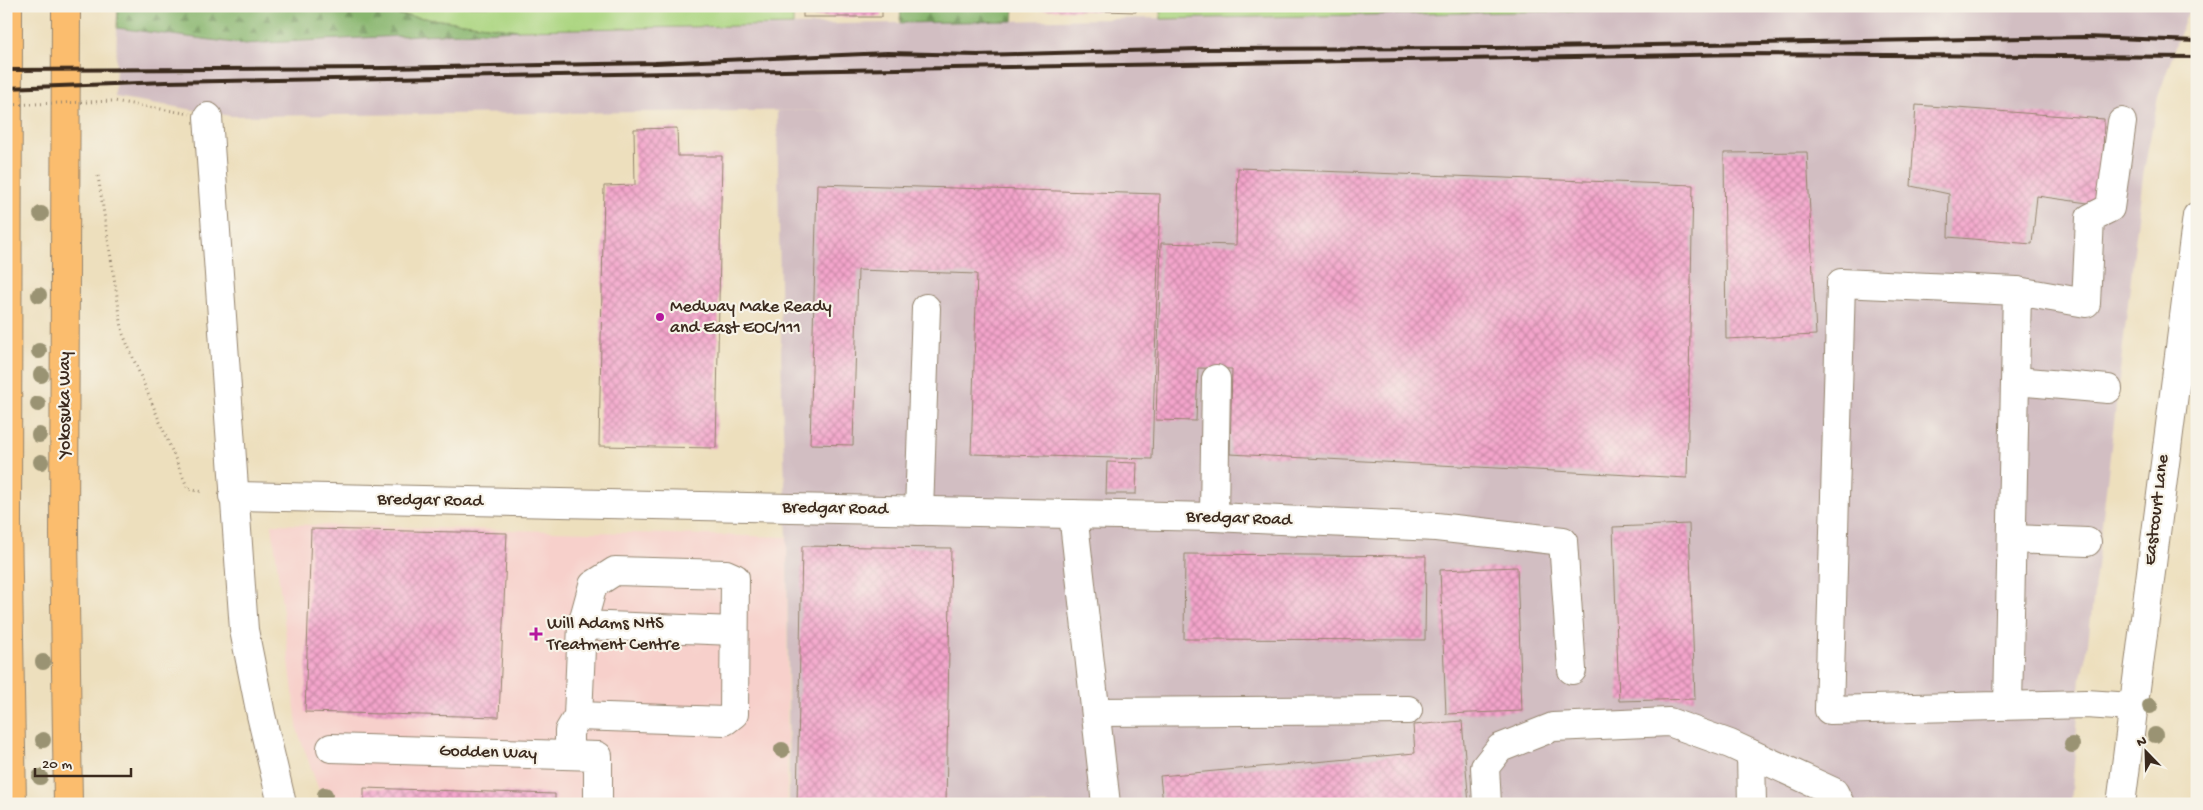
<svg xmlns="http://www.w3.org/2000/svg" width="2203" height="810" font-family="'Gochi Hand',sans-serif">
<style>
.built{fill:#f7d0cb}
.industrial{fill:#d2bec2}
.grass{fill:#abd580;stroke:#73804f}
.forest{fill:url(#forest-firs);stroke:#627046}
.building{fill:url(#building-cross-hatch)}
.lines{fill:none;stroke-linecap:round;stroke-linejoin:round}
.minor-casing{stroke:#94846e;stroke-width:30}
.major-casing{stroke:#94846e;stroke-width:30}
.path{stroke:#94846e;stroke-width:3;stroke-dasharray:1 4;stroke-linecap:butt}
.minor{stroke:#fff;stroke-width:28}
.major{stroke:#fbbd6e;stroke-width:28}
.rail{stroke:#3b2a1e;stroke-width:4}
.path-bridge{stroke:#94846e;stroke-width:3;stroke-dasharray:1 4;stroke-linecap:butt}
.tree{fill:#9a9373}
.poi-dot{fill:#b5179e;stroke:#f7f3e8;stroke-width:2}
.labels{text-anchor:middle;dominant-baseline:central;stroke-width:4.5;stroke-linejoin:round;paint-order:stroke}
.poi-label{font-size:18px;fill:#3b2a1e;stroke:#f7f3e8;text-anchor:start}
.street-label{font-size:18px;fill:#3b2a1e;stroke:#f7f3e8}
</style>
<defs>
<pattern id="forest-firs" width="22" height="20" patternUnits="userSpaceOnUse" patternTransform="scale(1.25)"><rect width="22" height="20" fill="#88b66e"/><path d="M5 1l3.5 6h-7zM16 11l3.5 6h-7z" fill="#70945a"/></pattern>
<pattern id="building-cross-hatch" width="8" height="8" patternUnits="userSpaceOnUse" patternTransform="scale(1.25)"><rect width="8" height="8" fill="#f4a5cc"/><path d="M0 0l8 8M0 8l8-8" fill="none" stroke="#c787a5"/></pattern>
</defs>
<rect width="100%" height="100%" fill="#f7f3e8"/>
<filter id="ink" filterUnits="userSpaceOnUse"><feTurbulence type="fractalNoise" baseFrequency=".02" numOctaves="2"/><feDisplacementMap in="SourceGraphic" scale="10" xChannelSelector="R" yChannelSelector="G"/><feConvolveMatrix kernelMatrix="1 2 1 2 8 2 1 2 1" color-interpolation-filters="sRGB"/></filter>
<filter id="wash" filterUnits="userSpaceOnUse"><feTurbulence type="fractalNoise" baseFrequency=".0096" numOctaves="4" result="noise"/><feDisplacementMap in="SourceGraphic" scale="20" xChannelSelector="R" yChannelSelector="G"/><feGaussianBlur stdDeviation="1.12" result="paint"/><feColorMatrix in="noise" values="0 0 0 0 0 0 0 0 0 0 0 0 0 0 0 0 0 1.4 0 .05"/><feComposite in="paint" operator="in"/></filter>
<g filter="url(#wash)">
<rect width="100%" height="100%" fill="#eddfbd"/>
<polygon class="built" points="272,524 787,537 787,804 324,804 298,732"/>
<polygon class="industrial" points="178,6 330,6 518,30 1812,6 2190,6 2158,97 2143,176 2087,651 2081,677 2071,804 789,804 787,537 782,399 777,111 848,110 231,116 115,97 117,28"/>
<g class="grass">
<polygon points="330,6 793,6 793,25 518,30"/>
<polygon points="1161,6 1812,6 1161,19"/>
</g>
<g class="forest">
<polygon points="118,6 330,6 518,30 243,44 117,28"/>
<polygon points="901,6 1014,6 1013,21 900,23"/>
</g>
<g id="blocks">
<g class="building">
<rect x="803" y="6" width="79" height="11"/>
<polygon points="1036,6 1136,6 1136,12 1036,9"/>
<polygon points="1916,105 2104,119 2102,205 2037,196 2032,244 1948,237 1949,194 1911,186"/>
<polygon points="677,128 678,156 722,156 716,448 599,446 604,186 635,185 634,129"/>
<polygon points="1807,152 1816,335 1726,339 1724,153"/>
<polygon points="1238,168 1693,185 1687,478 1230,454 1232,369 1198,368 1196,421 1156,420 1161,243 1236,245"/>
<polygon points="817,184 1160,194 1152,459 971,454 977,274 858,270 853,445 810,444"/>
<polygon points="1107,462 1137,463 1136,494 1106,494"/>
<polygon points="1689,524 1695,699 1619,701 1613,527"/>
<polygon points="311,529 507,533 499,717 305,712"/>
<polygon points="802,546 951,548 946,804 797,804"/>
<polygon points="1185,554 1426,556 1425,640 1184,639"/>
<polygon points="1517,567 1522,711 1446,714 1440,570"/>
<polygon points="1462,721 1469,804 1163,804 1160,776 1415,753 1413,725"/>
<polygon points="364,788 555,794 555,804 364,804"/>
</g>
</g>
</g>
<g filter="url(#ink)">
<use href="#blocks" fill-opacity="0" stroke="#94846e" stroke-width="1"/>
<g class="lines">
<g class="minor-casing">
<g id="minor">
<polyline points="208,117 244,630 261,715 282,804"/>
<polyline points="2017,291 2086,303 2090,218 2110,208 2122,122"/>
<polyline points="2016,381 2108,389"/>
<polyline points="233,496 1214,517 1436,527 1563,541 1572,670"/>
<polyline points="919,511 926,308"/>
<polyline points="1073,514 1106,804"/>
<polyline points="1214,517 1216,379"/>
<polyline points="2012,539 2087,542"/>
<polyline points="2008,705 2017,291 1841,283 1829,710 2086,704 2132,707"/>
<polyline points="1096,712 1408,710"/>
<polyline points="578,716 725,721 734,714 735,578 726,574 615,571 593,585 582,625 734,631"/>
<polyline points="331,748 598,756 598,804"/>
<polyline points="1751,754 1752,804"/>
<polyline points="569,755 569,731 578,716 582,625"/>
<polyline points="1487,804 1485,767 1500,748 1553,727 1669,722 1730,744 1834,792 1840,804"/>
<polyline points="2121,804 2197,216"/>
</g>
</g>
<g class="major-casing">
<g id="major">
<polyline points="8,6 7,523 12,804"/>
<polyline points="66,6 64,535 68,804"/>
</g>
</g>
<polyline class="path" points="98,176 123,334 188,489 203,492"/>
<use href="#minor" class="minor"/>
<use href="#major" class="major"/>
<g class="rail">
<polyline points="6,70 387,68 655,63 887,53 978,55 1198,49 1495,48 2086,37 2197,41"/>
<polyline points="6,88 166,82 1744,54 2197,57"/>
</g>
<polyline class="path-bridge" points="6,105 114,101 190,114"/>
</g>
<g class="tree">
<circle cx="41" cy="214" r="8"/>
<circle cx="39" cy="295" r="8"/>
<circle cx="39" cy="351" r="8"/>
<circle cx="41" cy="375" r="8"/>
<circle cx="38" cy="404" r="8"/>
<circle cx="39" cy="435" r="8"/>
<circle cx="41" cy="462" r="8"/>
<circle cx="43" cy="662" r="8"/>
<circle cx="2150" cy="706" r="8"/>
<circle cx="2155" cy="735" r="8"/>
<circle cx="43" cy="740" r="8"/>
<circle cx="2072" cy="745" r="8"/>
<circle cx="782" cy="750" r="8"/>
<circle cx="40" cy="777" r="8"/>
<circle cx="325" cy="795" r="8"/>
</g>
</g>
<g class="poi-dot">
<circle cx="660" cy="317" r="5"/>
<path d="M533.5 626.5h5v5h5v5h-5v5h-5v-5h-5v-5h5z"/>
</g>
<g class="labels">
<g class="poi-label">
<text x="670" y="307">Medway Make Ready<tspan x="670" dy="21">and East EOC/111</tspan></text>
<text x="547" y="624">Will Adams NHS<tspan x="547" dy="21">Treatment Centre</tspan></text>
</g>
<g class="street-label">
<text transform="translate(65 405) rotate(-90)">Yokosuka Way</text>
<text transform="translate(430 501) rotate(1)">Bredgar Road</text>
<text transform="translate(835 509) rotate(1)">Bredgar Road</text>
<text transform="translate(2157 510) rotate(-83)">Eastcourt Lane</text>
<text transform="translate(1239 519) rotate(2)">Bredgar Road</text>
<text transform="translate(488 753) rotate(2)">Godden Way</text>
</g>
</g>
<rect width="2203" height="810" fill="none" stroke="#f7f3e8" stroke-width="25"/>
<g transform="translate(2146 752) rotate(337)" stroke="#f7f3e8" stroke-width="4" paint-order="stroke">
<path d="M0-4L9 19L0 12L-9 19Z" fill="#3b2a1e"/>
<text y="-8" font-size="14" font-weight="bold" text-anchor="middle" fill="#3b2a1e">N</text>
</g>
<path d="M35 768v8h96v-8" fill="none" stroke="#3b2a1e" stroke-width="2.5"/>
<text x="42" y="768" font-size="15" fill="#3b2a1e" stroke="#f7f3e8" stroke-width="4" paint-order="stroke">20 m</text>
</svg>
